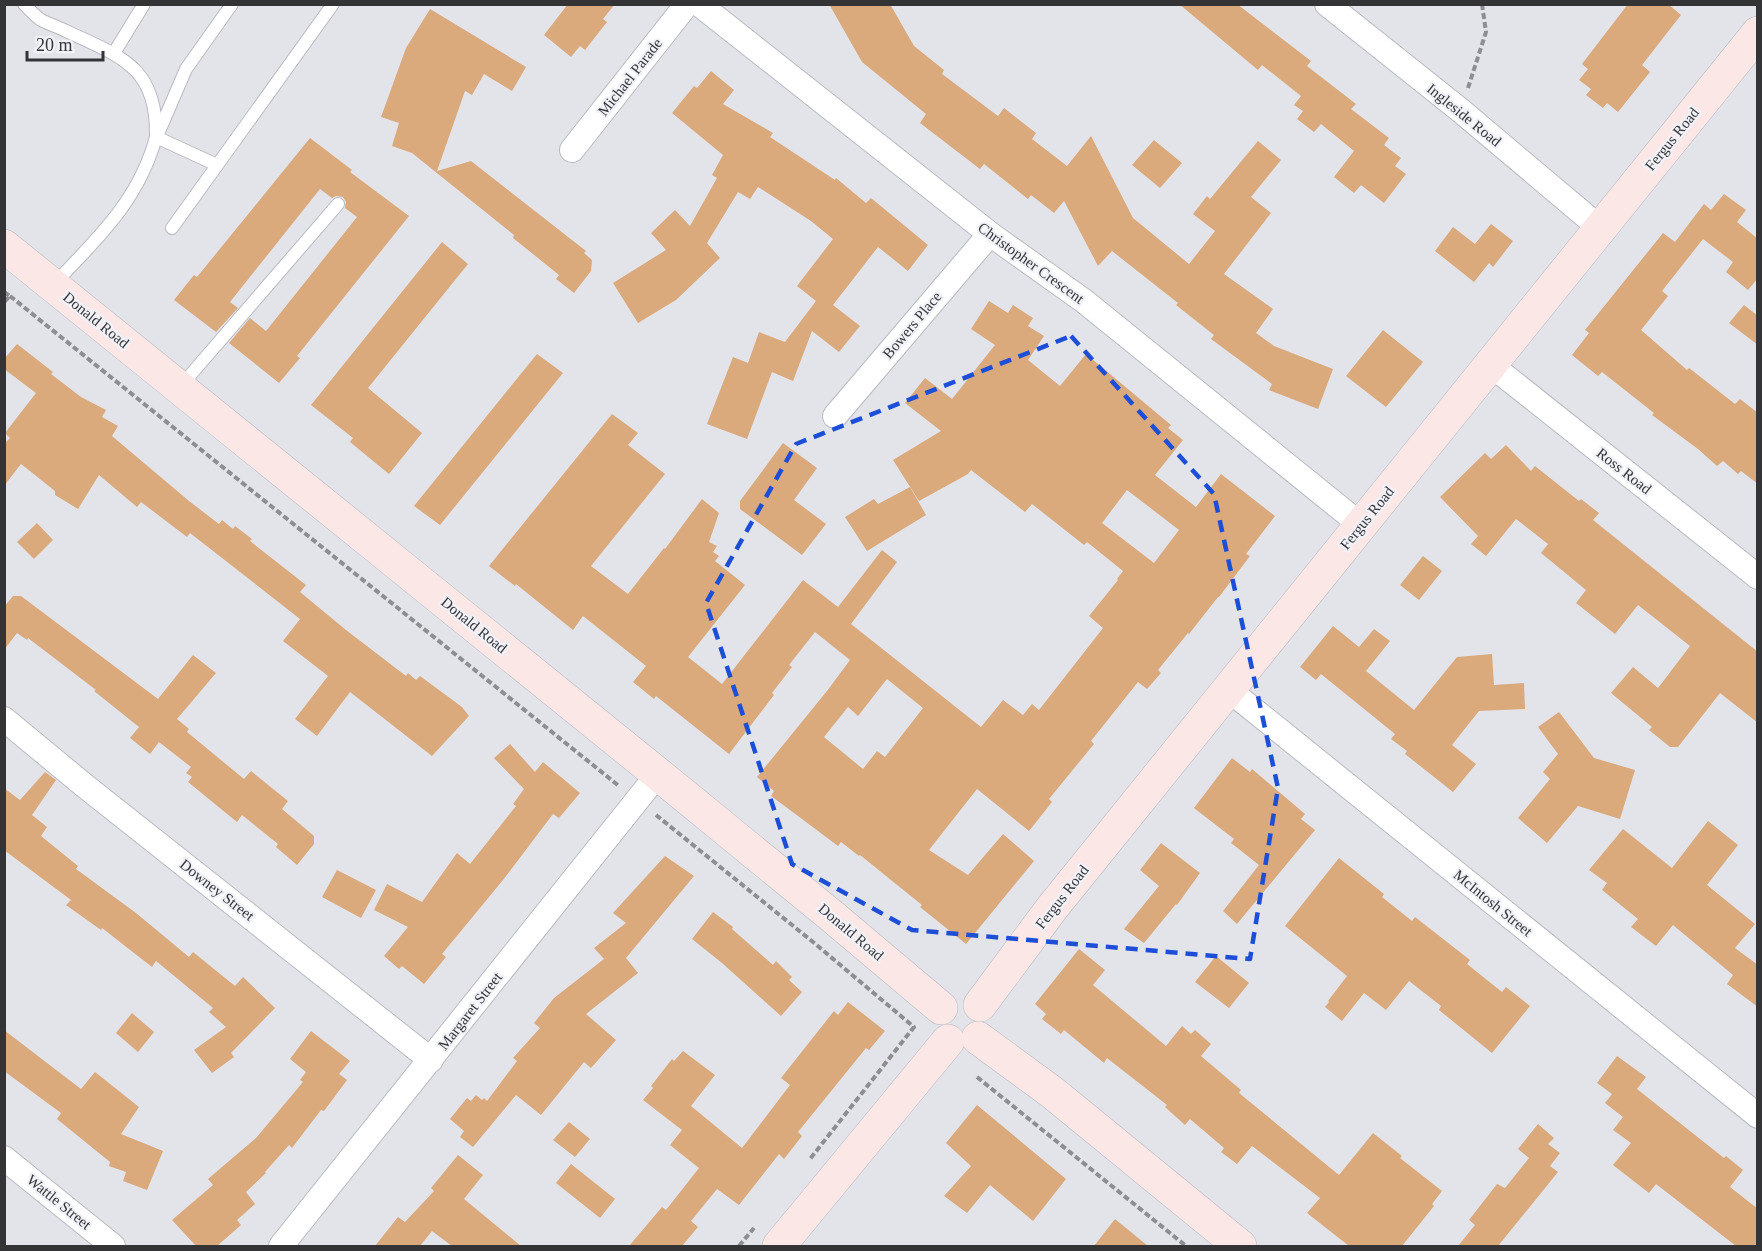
<svg xmlns="http://www.w3.org/2000/svg" width="1762" height="1251" font-family="Georgia,serif">
<style>
.building{fill:#daa97c;fill-rule:evenodd}
.lines{fill:none;stroke-linecap:round;stroke-linejoin:round}
.lane-casing{stroke:#b9bac0;stroke-width:14}
.street-casing{stroke:#b9bac0;stroke-width:26}
.secondary-casing{stroke:#b9bac0;stroke-width:34}
.path{stroke:#8d8d92;stroke-width:4;stroke-dasharray:6 3;stroke-linecap:butt}
.lane{stroke:#fff;stroke-width:12}
.street{stroke:#fff;stroke-width:24}
.secondary{stroke:#fbe7e6;stroke-width:33}
.marked{fill:none;stroke:#1d4ed8;stroke-width:4.5;stroke-dasharray:12 8;stroke-linejoin:round}
.labels{text-anchor:middle;dominant-baseline:central;stroke-width:4.5;stroke-linejoin:round;paint-order:stroke}
.street-label{font-size:15px;fill:#343437;stroke:#f1f2f8}
</style>
<rect width="100%" height="100%" fill="#e3e4ea"/>
<g class="building">
<polygon points="568,4 615,4 603,19 607,22 585,50 580,46 571,57 544,35"/>
<polygon points="829,4 890,4 914,46 944,70 942,74 998,116 1004,108 1036,133 1032,139 1067,166 1091,136 1133,218 1189,264 1215,231 1193,214 1207,196 1210,199 1258,141 1281,160 1251,197 1271,213 1224,274 1273,309 1256,333 1274,346 1333,369 1318,409 1269,390 1272,384 1211,339 1214,335 1176,305 1178,303 1112,251 1098,266 1064,201 1054,213 1031,195 1028,199 984,164 980,169 920,123 926,114 862,62"/>
<polygon points="1179,4 1237,4 1311,61 1307,66 1356,104 1351,109 1389,138 1384,145 1401,158 1395,166 1406,174 1384,203 1361,185 1354,193 1334,177 1354,151 1321,124 1314,132 1297,119 1303,111 1294,105 1301,96 1262,65 1258,70"/>
<polygon points="1628,4 1668,4 1681,15 1642,65 1650,72 1618,112 1607,103 1603,108 1586,95 1591,89 1579,80 1588,69 1582,64"/>
<polygon points="430,9 526,67 512,91 484,74 472,95 465,91 437,171 471,161 586,251 584,253 592,260 591,271 574,293 556,279 559,275 513,238 514,235 412,153 392,146 399,123 381,117 406,48"/>
<polygon points="711,71 734,90 723,104 773,133 770,137 835,180 836,178 866,203 871,198 928,245 908,271 878,247 833,305 860,326 839,352 812,331 793,381 772,372 747,439 707,424 733,357 748,363 759,332 785,342 816,301 797,286 833,239 811,221 758,187 750,199 738,192 707,243 720,258 676,300 638,323 613,283 666,250 651,233 675,210 690,226 717,178 712,175 723,155 672,113 694,86 697,88"/>
<polygon points="310,138 352,170 350,172 409,216 297,356 300,358 279,383 229,343 250,318 266,331 357,217 345,208 346,202 343,197 336,196 332,198 320,189 230,302 238,308 216,332 174,300 194,275 197,277"/>
<polygon points="1154,140 1182,163 1160,188 1132,165"/>
<polygon points="1724,194 1746,210 1737,222 1758,239 1758,278 1748,290 1726,272 1733,262 1703,239 1662,291 1668,296 1641,330 1687,370 1689,368 1735,404 1740,399 1758,413 1758,484 1741,471 1738,474 1723,461 1717,466 1698,449 1652,415 1654,413 1602,372 1598,376 1572,355 1589,333 1585,330 1663,233 1675,242 1704,204 1711,210"/>
<polygon points="1491,224 1513,241 1493,267 1489,263 1474,282 1435,251 1453,227 1475,244"/>
<polygon points="442,242 468,264 368,388 422,433 389,474 350,442 353,438 311,405"/>
<path d="M989,301L1008,313L1013,305L1033,318L1028,326L1044,336L1028,360L1060,386L1086,354L1171,425L1168,428L1183,440L1155,475L1196,507L1221,474L1275,516L1246,554L1250,556L1219,597H1218L1189,634L1188,633L1158,670L1161,673L1147,689L1138,682L1091,741L1094,744L1049,799L1052,802L1029,831L977,789L929,850L968,875L1003,834L1034,861L966,944L920,907L922,905L860,855L859,856L841,842L838,846L790,810L771,796L774,791L757,777L827,691L850,660L815,632L789,665L792,667L772,693L774,695L729,754L656,696L654,699L633,682L646,666L583,616L573,630L516,584L515,586L489,566L612,414L638,433L628,445L665,474L591,566L628,594L664,548L665,549L702,499L719,513L709,542L717,546L713,552L719,556L715,561L745,585L688,657L722,684L803,580L838,607L882,550L897,562L851,624L981,727L1003,700L1023,715L1032,704L1039,710L1103,628L1089,616L1118,580L1117,579L1123,571L1087,542L1084,545L1032,504L1025,512L971,470L968,474L919,501L893,460L941,431L905,403L925,378L952,399L995,345L971,329ZM1127,490L1179,530L1154,563L1102,523ZM887,679L923,708L885,757L877,751L863,769L824,737L848,707L858,716Z"/>
<polygon points="1744,305 1758,316 1758,345 1729,323"/>
<polygon points="1383,330 1423,362 1386,407 1346,376"/>
<polygon points="17,344 53,372 51,374 81,397 106,410 102,417 118,426 112,436 189,501 219,524 222,520 233,529 235,526 252,539 250,541 306,585 300,592 346,630 406,676 408,673 416,680 420,676 462,707 469,716 432,756 350,692 317,736 295,719 328,676 283,641 300,619 190,533 187,537 141,502 137,507 99,475 78,509 55,495 55,491 21,464 4,486 4,444 10,438 5,433 36,393 4,369 4,359"/>
<polygon points="537,354 563,373 440,525 414,506"/>
<polygon points="783,443 817,468 794,500 826,524 802,555 740,509 740,501"/>
<polygon points="1506,445 1531,471 1535,466 1579,501 1581,499 1599,513 1593,520 1758,652 1758,723 1720,693 1678,747 1670,747 1649,730 1652,727 1611,693 1633,667 1658,688 1690,646 1638,605 1615,634 1576,603 1586,590 1541,553 1548,544 1516,519 1486,556 1471,544 1478,536 1440,497 1485,453 1491,459"/>
<polygon points="910,487 926,515 867,551 845,517 874,499 878,504"/>
<polygon points="37,523 53,540 34,559 17,542"/>
<polygon points="1423,556 1442,571 1419,600 1400,585"/>
<polygon points="13,596 21,596 158,699 193,655 216,673 177,719 189,729 187,732 244,779 251,771 288,801 282,809 314,836 314,844 297,865 276,847 278,844 242,815 237,822 188,782 192,777 186,773 191,767 159,742 150,754 130,738 139,727 94,691 96,690 28,638 27,640 17,633 4,650 4,607"/>
<polygon points="1333,626 1359,647 1374,629 1390,641 1366,671 1414,710 1457,657 1492,654 1494,685 1524,683 1525,709 1479,711 1452,745 1476,764 1453,792 1405,754 1407,751 1391,739 1395,734 1321,674 1316,680 1300,667"/>
<polygon points="1559,712 1594,758 1635,770 1620,819 1578,806 1547,843 1518,818 1550,779 1543,772 1558,754 1538,727"/>
<polygon points="510,744 535,772 543,762 580,793 559,818 553,814 503,880 442,954 446,957 424,984 402,966 399,969 384,956 408,927 374,910 387,884 422,902 457,853 470,864 516,806 513,804 524,789 494,758"/>
<polygon points="1232,758 1250,772 1252,769 1305,814 1301,819 1315,830 1237,924 1223,911 1259,865 1231,843 1234,839 1194,808"/>
<polygon points="45,772 56,780 32,815 47,827 41,836 78,866 76,869 136,913 189,957 193,952 235,986 243,977 275,1008 231,1053 234,1057 212,1073 194,1050 226,1027 209,1012 213,1008 156,961 152,967 102,928 101,930 66,905 71,900 4,850 4,788 20,800"/>
<polygon points="1708,821 1738,845 1707,885 1755,924 1735,948 1758,965 1758,1007 1727,984 1733,975 1673,925 1656,946 1631,927 1638,919 1602,890 1607,883 1589,870 1623,829 1672,868"/>
<polygon points="1161,843 1200,873 1177,905 1176,904 1144,943 1124,929 1159,886 1140,870"/>
<polygon points="665,856 694,876 626,958 638,973 586,1014 616,1040 591,1068 584,1062 541,1115 516,1095 473,1147 460,1137 464,1131 450,1119 467,1098 471,1101 476,1095 482,1100 484,1098 487,1101 517,1061 513,1058 540,1028 534,1023 554,998 604,959 594,948 626,923 613,913"/>
<polygon points="1339,858 1384,894 1382,897 1412,921 1415,917 1470,960 1467,964 1502,992 1506,987 1530,1006 1492,1053 1439,1010 1441,1006 1409,981 1386,1010 1364,993 1342,1021 1325,1007 1329,1002 1328,1001 1347,976 1285,926"/>
<polygon points="337,870 376,890 361,918 322,897"/>
<polygon points="713,912 733,927 732,929 773,965 776,961 792,977 789,980 802,992 781,1016 722,963 692,939"/>
<polygon points="1079,949 1105,970 1093,985 1166,1046 1182,1026 1191,1034 1195,1030 1211,1044 1201,1056 1241,1090 1239,1093 1339,1175 1373,1133 1402,1156 1400,1158 1442,1191 1432,1204 1434,1206 1402,1246 1349,1246 1307,1213 1320,1198 1252,1146 1237,1164 1221,1152 1224,1148 1190,1119 1185,1125 1165,1107 1167,1105 1107,1058 1104,1063 1064,1030 1061,1034 1042,1019 1046,1014 1035,1004"/>
<polygon points="1216,956 1249,983 1229,1008 1195,982"/>
<polygon points="848,1002 885,1031 869,1050 866,1048 798,1132 802,1136 784,1159 779,1154 739,1205 717,1189 691,1221 698,1227 682,1246 629,1246 662,1207 666,1210 699,1168 670,1145 682,1130 643,1100 653,1088 651,1086 672,1059 674,1061 683,1051 715,1075 691,1106 742,1148 790,1085 781,1078 834,1011 838,1015"/>
<polygon points="132,1013 154,1032 138,1052 116,1033"/>
<polygon points="4,1030 81,1089 95,1072 139,1107 121,1134 163,1151 147,1190 123,1181 126,1172 109,1166 110,1162 57,1119 61,1113 4,1071"/>
<polygon points="311,1031 350,1061 339,1074 347,1080 324,1111 321,1110 292,1148 289,1145 265,1172 266,1173 246,1192 255,1204 237,1220 241,1225 217,1246 196,1246 172,1220 213,1185 208,1179 256,1138 303,1082 300,1080 306,1072 290,1059"/>
<polygon points="1617,1056 1646,1077 1637,1089 1724,1158 1726,1156 1743,1170 1730,1187 1758,1209 1758,1246 1736,1246 1656,1184 1649,1193 1613,1165 1631,1143 1613,1130 1623,1117 1605,1103 1612,1094 1597,1083"/>
<polygon points="977,1105 1066,1179 1033,1221 990,1185 967,1213 944,1196 971,1166 946,1143"/>
<polygon points="569,1122 590,1139 575,1157 553,1140"/>
<polygon points="1538,1124 1554,1138 1548,1144 1560,1153 1550,1166 1558,1172 1498,1246 1458,1246 1475,1225 1469,1220 1497,1184 1505,1188 1529,1158 1518,1149"/>
<polygon points="458,1155 483,1175 464,1199 521,1246 452,1246 432,1231 420,1246 375,1246 398,1217 405,1222 434,1191 431,1188"/>
<polygon points="571,1164 615,1199 600,1218 556,1183"/>
<polygon points="1115,1219 1148,1246 1094,1246"/>
</g>
<g class="lines">
<g class="lane-casing">
<g id="lane">
<path d="M24,4C29,9 35,16 41,20C49,24 58,27 66,31C122,57 157,67 156,137"/>
<polyline points="114,53 144,4"/>
<polyline points="158,134 186,69 232,4"/>
<polyline points="172,228 333,4"/>
<path d="M54,284C98,238 139,200 156,137L217,165"/>
<polyline points="180,387 338,204"/>
</g>
</g>
<g class="street-casing">
<g id="street">
<polyline points="699,4 990,234 1084,301 1361,525"/>
<polyline points="1327,4 1460,110 1600,228"/>
<polyline points="572,150 687,4"/>
<polyline points="1491,365 1758,577"/>
<polyline points="835,416 990,234"/>
<polyline points="1229,690 1758,1116"/>
<polyline points="4,719 85,786 431,1060"/>
<polyline points="4,1158 113,1246"/>
<polyline points="281,1246 658,774"/>
</g>
</g>
<g class="secondary-casing">
<g id="secondary">
<polyline points="4,246 658,774 833,917 941,1008"/>
<polyline points="980,1005 1052,908 1758,33"/>
<polyline points="978,1038 1053,1093 1240,1246"/>
<polyline points="779,1246 948,1041"/>
</g>
</g>
<g class="path">
<polyline points="1468,88 1486,32 1482,4"/>
<polyline points="4,292 10,296 4,302"/>
<polyline points="10,296 619,786"/>
<polyline points="656,815 813,942 914,1027 810,1159"/>
<polyline points="977,1077 1186,1246"/>
<polyline points="739,1246 754,1228"/>
</g>
<use href="#lane" class="lane"/>
<use href="#street" class="street"/>
<use href="#secondary" class="secondary"/>
</g>
<path class="marked" d="M1071,336L1214,494L1278,788L1250,959L912,930L792,864L706,603L796,444Z"/>
<g class="labels">
<g class="street-label">
<text transform="translate(630 77) rotate(-52)">Michael Parade</text>
<text transform="translate(1464 115) rotate(39)">Ingleside Road</text>
<text transform="translate(1672 139) rotate(-51)">Fergus Road</text>
<text transform="translate(1031 263) rotate(36)">Christopher Crescent</text>
<text transform="translate(96 320) rotate(39)">Donald Road</text>
<text transform="translate(912 325) rotate(-50)">Bowers Place</text>
<text transform="translate(1624 471) rotate(38)">Ross Road</text>
<text transform="translate(1367 518) rotate(-51)">Fergus Road</text>
<text transform="translate(474 625) rotate(39)">Donald Road</text>
<text transform="translate(217 890) rotate(38)">Downey Street</text>
<text transform="translate(1062 897) rotate(-52)">Fergus Road</text>
<text transform="translate(1493 903) rotate(39)">McIntosh Street</text>
<text transform="translate(851 932) rotate(40)">Donald Road</text>
<text transform="translate(470 1011) rotate(-52)">Margaret Street</text>
<text transform="translate(59 1202) rotate(39)">Wattle Street</text>
</g>
</g>
<rect width="1762" height="1251" fill="none" stroke="#343437" stroke-width="12"/>
<path d="M27 51v9h76v-9" fill="none" stroke="#343437" stroke-width="3"/>
<text x="36" y="51" font-size="18" fill="#343437" stroke="#f1f2f8" stroke-width="4.5" paint-order="stroke">20 m</text>
</svg>
